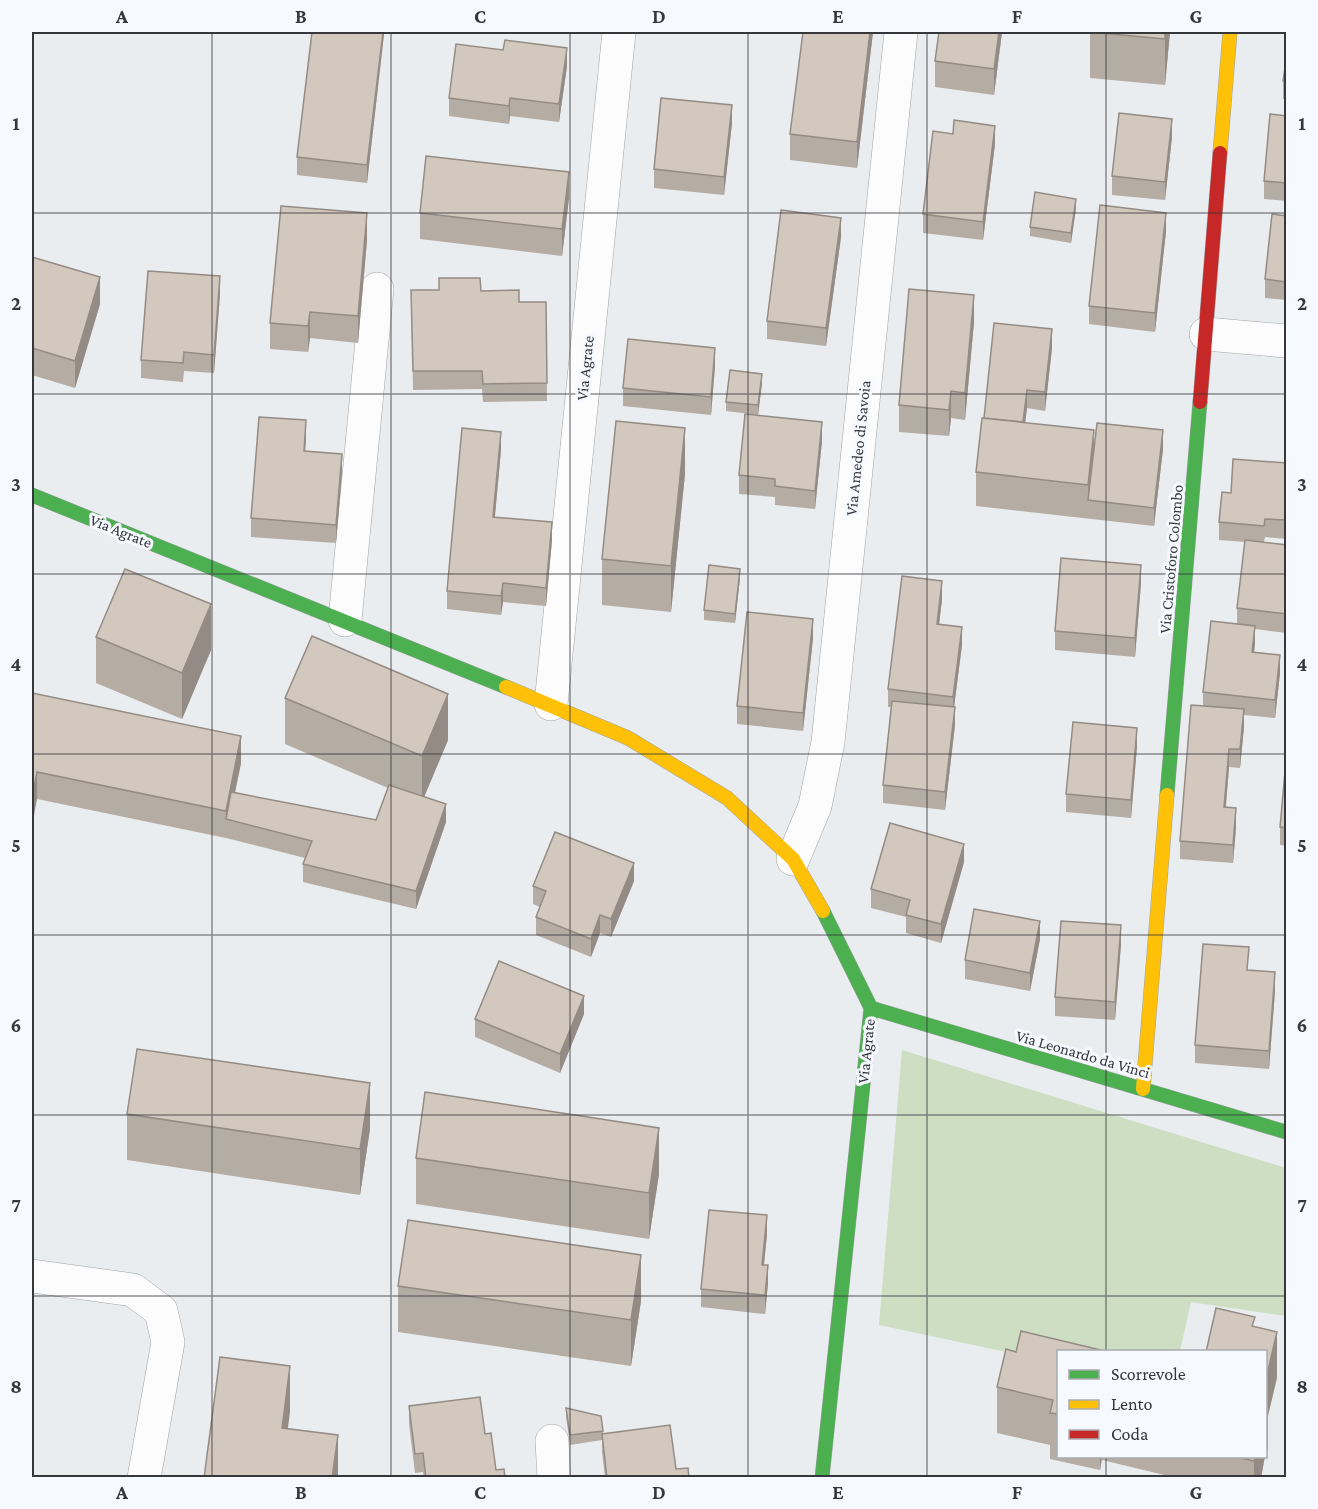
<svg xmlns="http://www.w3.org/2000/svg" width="1318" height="1509" font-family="'Crimson Pro',serif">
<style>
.green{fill:#cddec2}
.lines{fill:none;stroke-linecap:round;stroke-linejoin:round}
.street-casing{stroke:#a0a3a5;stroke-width:34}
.fast-casing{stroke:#a0a3a5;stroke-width:15}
.slow-casing{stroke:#a0a3a5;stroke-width:15}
.jam-casing{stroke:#a0a3a5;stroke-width:15}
.street{stroke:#fcfcfd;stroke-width:33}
.fast{stroke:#4caf50;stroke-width:14}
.slow{stroke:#ffc107;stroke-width:14}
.jam{stroke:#c62828;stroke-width:14}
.wall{fill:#b5aca3}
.shaded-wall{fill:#948c84}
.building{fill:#d3c8bd;stroke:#948c84;stroke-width:1.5}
.grid{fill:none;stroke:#36373a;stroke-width:1.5;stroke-opacity:0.55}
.labels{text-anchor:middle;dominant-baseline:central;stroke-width:6;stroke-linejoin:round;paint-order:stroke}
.street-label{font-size:16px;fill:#36373a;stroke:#f6f9ff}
.neatline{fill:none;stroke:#36373a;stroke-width:2}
.grid-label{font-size:20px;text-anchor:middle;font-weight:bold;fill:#36373a}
</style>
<rect width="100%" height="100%" fill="#eaedf0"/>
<polygon class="green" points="902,1050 1286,1168 1286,1316 1191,1302 1180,1351 1058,1352 1058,1363 879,1325"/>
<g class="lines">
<g class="street-casing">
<g id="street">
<polyline points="1206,334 1286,341"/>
<polyline points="345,620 377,289"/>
<polyline points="551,704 619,32"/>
<polyline points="793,859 815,806 828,742 901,32"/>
<polyline points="32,1276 133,1290 161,1311 168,1342 144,1478"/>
<polyline points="552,1441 554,1478"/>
</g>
</g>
<g class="fast-casing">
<g id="fast">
<polyline points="32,495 506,687"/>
<polyline points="1167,795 1200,402"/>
<polyline points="871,1008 1286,1132"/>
<polyline points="822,1478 871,1008 823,911"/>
</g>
</g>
<g class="slow-casing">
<g id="slow">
<polyline points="1220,153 1230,32"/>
<polyline points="506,687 628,738 727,798 793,859 823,911"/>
<polyline points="1143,1089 1167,795"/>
</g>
</g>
<g class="jam-casing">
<polyline id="jam" points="1200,402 1220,153"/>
</g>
<use href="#street" class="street"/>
<use href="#fast" class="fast"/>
<use href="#slow" class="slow"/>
<use href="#jam" class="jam"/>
</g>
<g class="wall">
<polygon points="384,32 367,183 297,175 297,157"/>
<polygon points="803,32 873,32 857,168 790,160 790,134"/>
<polygon points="1002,32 994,95 935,87 935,61"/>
<polygon points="1090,32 1170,32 1165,85 1090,78"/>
<polygon points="1287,54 1287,99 1283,99 1283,81"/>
<polygon points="567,66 559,122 510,116 509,124 449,116 449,98"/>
<polygon points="1287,116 1287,201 1264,199 1264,181"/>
<polygon points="732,123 724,195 654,188 654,169"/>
<polygon points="953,134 995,144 983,240 923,233 923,214"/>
<polygon points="1172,137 1165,200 1112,195 1112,176"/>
<polygon points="569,198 562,256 420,239 420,213"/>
<polygon points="1076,208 1071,243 1030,236 1030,227"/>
<polygon points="1287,216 1287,300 1265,298 1265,279"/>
<polygon points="1166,231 1155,332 1089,324 1089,306"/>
<polygon points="841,237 826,346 767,339 767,321"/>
<polygon points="367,240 358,343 310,338 308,352 270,349 270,323"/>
<polygon points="32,257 100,304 75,388 32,375"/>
<polygon points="411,290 481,291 519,302 546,302 547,401 483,402 482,389 413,390"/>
<polygon points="220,294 214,373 184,371 183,382 141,378 141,360"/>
<polygon points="974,322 965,420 951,418 949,436 899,432 899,405"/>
<polygon points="1052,348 1045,411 1027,408 1025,423 1094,446 1163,449 1154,526 976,506 976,472 984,418"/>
<polygon points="715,366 711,415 623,406 623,388"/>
<polygon points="762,383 758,415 726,411 726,402"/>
<polygon points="306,438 305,451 342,472 336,543 251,537 251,518"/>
<polygon points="822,441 815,509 775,505 775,497 739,494 739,475"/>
<polygon points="501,450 495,517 552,540 546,606 503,602 501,615 447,609 447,591"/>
<polygon points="1287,463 1287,539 1265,537 1264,542 1287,545 1287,633 1255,629 1254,652 1280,673 1275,718 1244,715 1244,727 1240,768 1229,767 1226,807 1236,827 1233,863 1180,859 1180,841 1203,705 1203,692 1237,624 1237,608 1245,542 1219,540 1219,522 1231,493"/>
<polygon points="685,474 671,612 602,605 602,559"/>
<polygon points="740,578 735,623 704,620 704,610"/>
<polygon points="1141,583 1135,657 1055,650 1055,631"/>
<polygon points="942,599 939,624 962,645 954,707 955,725 945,810 883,803 883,785 891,707 888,707 888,689"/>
<polygon points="96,637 211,650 182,719 96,683"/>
<polygon points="813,638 803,731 737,724 737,706"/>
<polygon points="32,693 241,763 235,793 376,820 388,788 285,744 285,698 448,740 424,797 446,822 416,909 303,882 303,864 305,858 226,838 37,799"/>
<polygon points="1137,746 1131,818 1066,812 1066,794"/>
<polygon points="1287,749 1287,846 1280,845 1280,827"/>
<polygon points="964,862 941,943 906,933 906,917 871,908 871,889"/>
<polygon points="634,881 611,937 600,933 591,957 536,935 536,917 540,907 533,904 533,886"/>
<polygon points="1040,939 1030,991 965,979 965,960"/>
<polygon points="1121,944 1115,1020 1055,1016 1055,997"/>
<polygon points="1249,970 1275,991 1269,1069 1195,1063 1195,1045"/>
<polygon points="584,1014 560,1073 475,1037 475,1019"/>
<polygon points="127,1114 370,1129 360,1195 127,1160"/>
<polygon points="416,1158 659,1174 649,1239 416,1204"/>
<polygon points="767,1234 764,1265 768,1283 765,1314 701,1307 701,1289"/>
<polygon points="398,1286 641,1301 631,1366 398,1332"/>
<polygon points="1016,1352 1059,1352 1059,1456 1265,1456 1261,1478 1177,1478 1102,1460 1100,1470 1050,1459 1050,1445 997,1433 997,1387"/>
<polygon points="409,1406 485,1434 496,1470 505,1478 424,1478 423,1472 415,1473 409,1424"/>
<polygon points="566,1408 603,1431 603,1434 676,1469 689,1478 605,1478 602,1452 602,1440 570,1445 566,1417"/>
</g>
<g class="shaded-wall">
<polygon points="383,32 384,32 384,35 367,183 367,165"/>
<polygon points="870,32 873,32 857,168 857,142"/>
<polygon points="999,32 1002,32 994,95 994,69"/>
<polygon points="1165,32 1170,32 1165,85"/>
<polygon points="567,48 567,66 559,122 559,104"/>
<polygon points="510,98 510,116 509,124 509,106"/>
<polygon points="732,105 732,123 724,195 724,177"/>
<polygon points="1172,119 1172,137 1165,200 1165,182"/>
<polygon points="995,126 995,144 983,240 983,222"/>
<polygon points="569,172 569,198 562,256 562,229"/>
<polygon points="1076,199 1076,208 1071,243 1071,233"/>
<polygon points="367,213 367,240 358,343 358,316"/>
<polygon points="1166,213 1166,231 1155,332 1155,313"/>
<polygon points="841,218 841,237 826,346 826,328"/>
<polygon points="220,276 220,294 214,373 214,355"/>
<polygon points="100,277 100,304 75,388 75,361"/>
<polygon points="974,295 974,322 965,420 965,393"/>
<polygon points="310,312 310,338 308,352 308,326"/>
<polygon points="1052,329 1052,348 1045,411 1045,392"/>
<polygon points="715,348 715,366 711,415 711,397"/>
<polygon points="762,374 762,383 758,415 758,405"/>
<polygon points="1027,390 1027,408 1021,456 1021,438"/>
<polygon points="951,391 951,418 949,436 949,410"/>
<polygon points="306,420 306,438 304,469 304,451"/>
<polygon points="822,422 822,441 815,509 815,491"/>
<polygon points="685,428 685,474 671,612 671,566"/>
<polygon points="1094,430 1094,464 1088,500 1088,485"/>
<polygon points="1163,430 1163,449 1154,526 1154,508"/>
<polygon points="501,432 501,450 493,535 493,517"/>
<polygon points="342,454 342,472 336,543 336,525"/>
<polygon points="552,522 552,540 546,606 546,588"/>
<polygon points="1141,565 1141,583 1135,657 1135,638"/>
<polygon points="740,569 740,578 735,623 735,614"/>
<polygon points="942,581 942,599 937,642 937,624"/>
<polygon points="503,583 503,602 501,615 501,596"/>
<polygon points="211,604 211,650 182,719 182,673"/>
<polygon points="813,619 813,638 803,731 803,713"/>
<polygon points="1255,626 1255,644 1252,670 1252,652"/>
<polygon points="962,627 962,645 953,715 953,697"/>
<polygon points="1280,655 1280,673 1275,718 1275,700"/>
<polygon points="448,694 448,740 422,802 422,756"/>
<polygon points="955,707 955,725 945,810 945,792"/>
<polygon points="1244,709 1244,727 1240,768 1240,749"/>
<polygon points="1137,728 1137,746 1131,818 1131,800"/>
<polygon points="241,736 241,763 229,820 226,819 226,811"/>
<polygon points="1229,749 1229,767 1224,825 1224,807"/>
<polygon points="37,772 37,799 32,826 32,799"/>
<polygon points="446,804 446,822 416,909 416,891"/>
<polygon points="1236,808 1236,827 1233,863 1233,845"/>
<polygon points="964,844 964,862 941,943 941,924"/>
<polygon points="634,863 634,881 611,937 611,919"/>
<polygon points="600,915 600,933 591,957 591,939"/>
<polygon points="1040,921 1040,939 1030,991 1030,973"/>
<polygon points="1121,925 1121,944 1115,1020 1115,1002"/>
<polygon points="1275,972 1275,991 1269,1069 1269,1051"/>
<polygon points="584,996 584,1014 560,1073 560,1054"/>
<polygon points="370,1083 370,1129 360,1195 360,1149"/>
<polygon points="659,1128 659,1174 649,1239 649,1193"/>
<polygon points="767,1215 767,1234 762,1283 762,1265"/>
<polygon points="641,1255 641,1301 631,1366 631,1320"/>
<polygon points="768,1265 768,1283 765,1314 765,1295"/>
<polygon points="1277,1332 1277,1378 1268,1416 1268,1447 1266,1456 1266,1379"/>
<polygon points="290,1366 290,1412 282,1474 282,1428"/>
<polygon points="338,1435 338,1478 332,1478"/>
<polygon points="1100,1456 1102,1456 1100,1470"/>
<polygon points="1255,1456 1265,1456 1261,1478 1254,1478 1254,1461"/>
</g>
<g class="building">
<polygon points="312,32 383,32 367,165 297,157"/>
<polygon points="803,32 870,32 857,142 790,134"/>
<polygon points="939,32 999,32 994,69 935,61"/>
<polygon points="1090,32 1165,32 1165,39"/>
<polygon points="505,40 567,48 559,104 510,98 509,106 449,98 456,44 503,50"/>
<polygon points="1287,54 1287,81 1283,81"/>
<polygon points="661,98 732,105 724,177 654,169"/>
<polygon points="1119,113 1172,119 1165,182 1112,176"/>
<polygon points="1270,114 1287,116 1287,183 1264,181"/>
<polygon points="954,120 995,126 983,222 923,214 933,131 953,134"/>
<polygon points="426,156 569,172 562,229 420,213"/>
<polygon points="1035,192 1076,199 1071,233 1030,227"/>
<polygon points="1100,205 1166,213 1155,313 1089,306"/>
<polygon points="281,206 367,213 358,316 310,312 308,326 270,323"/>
<polygon points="781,210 841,218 826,328 767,321"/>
<polygon points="1272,214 1287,216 1287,282 1265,279"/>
<polygon points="32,257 100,277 75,361 32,348"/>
<polygon points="148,271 220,276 214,355 184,352 183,363 141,360"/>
<polygon points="439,278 480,278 481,291 519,290 519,302 546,302 547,383 483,384 482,371 413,371 411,290 439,290"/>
<polygon points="909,289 974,295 965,393 951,391 949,410 899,405"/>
<polygon points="994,323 1052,329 1045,392 1027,390 1023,422 984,418"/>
<polygon points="628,339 715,348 711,397 623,388"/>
<polygon points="730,370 762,374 758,405 726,402"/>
<polygon points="745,414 822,422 815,491 775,486 775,479 739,475"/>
<polygon points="259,417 306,420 304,451 342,454 336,525 251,518"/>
<polygon points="982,418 1094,430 1088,485 976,472"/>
<polygon points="616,421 685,428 671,566 602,559"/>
<polygon points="1097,423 1163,430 1154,508 1088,500"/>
<polygon points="462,428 501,432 493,517 552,522 546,588 503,583 501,596 447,591"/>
<polygon points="1233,459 1287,463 1287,520 1265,519 1264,526 1219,522 1222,492 1231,493"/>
<polygon points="1245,540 1287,545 1287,614 1237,608"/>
<polygon points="1061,558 1141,565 1135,638 1055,631"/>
<polygon points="709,565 740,569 735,614 704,610"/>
<polygon points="125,569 211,604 182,673 96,637"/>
<polygon points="902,576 942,581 937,624 962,627 953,697 888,689"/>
<polygon points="747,612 813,619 803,713 737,706"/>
<polygon points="1211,621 1255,626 1252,652 1280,655 1275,700 1203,692"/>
<polygon points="312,636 448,694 422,756 285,698"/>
<polygon points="32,693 241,736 226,811 37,772 32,799"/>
<polygon points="892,701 955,707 945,792 883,785"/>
<polygon points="1191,705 1244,709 1240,749 1229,749 1224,807 1236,808 1233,845 1180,841"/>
<polygon points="1073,722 1137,728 1131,800 1066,794"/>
<polygon points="1287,749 1287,828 1280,827"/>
<polygon points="389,785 446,804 416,891 303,864 312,841 226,819 231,792 376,820"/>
<polygon points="890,823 964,844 941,924 906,915 910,900 871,889"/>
<polygon points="555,832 634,863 611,919 600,915 591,939 536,917 546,891 533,886"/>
<polygon points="974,909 1040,921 1030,973 965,960"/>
<polygon points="1061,921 1121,925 1115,1002 1055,997"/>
<polygon points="1203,944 1249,947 1247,970 1275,972 1269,1051 1195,1045"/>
<polygon points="499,961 584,996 560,1054 475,1019"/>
<polygon points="137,1049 370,1083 360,1149 127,1114"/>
<polygon points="425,1092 659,1128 649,1193 416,1158"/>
<polygon points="709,1210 767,1215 762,1265 768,1265 765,1295 701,1289"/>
<polygon points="408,1220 641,1255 631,1320 398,1286"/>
<polygon points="1216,1308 1255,1317 1252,1326 1277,1332 1266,1379 1266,1352 1206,1352"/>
<polygon points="1021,1331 1109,1352 1059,1352 1059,1414 1050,1413 1053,1400 997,1387 1006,1349 1016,1352"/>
<polygon points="220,1357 290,1366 282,1428 338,1435 332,1478 204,1478"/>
<polygon points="480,1397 485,1434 491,1433 496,1470 504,1469 505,1478 426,1478 423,1453 415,1454 409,1406"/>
<polygon points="566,1408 601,1416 603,1431 570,1435"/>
<polygon points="670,1425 676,1469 688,1468 689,1478 621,1478 621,1476 607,1478 602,1434"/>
<polygon points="1233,1456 1255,1456 1254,1461"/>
</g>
<path class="grid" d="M212,32V1478M391,32V1478M570,32V1478M748,32V1478M927,32V1478M1106,32V1352M32,213H1286M32,394H1286M32,574H1286M32,754H1286M32,935H1286M32,1115H1286M32,1296H1286M1106,1456V1478"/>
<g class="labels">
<g class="street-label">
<text transform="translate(585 368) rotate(-84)">Via Agrate</text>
<text transform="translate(858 448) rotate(-84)">Via Amedeo di Savoia</text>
<text transform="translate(121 531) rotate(22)">Via Agrate</text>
<text transform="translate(1171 559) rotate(-85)">Via Cristoforo Colombo</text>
<text transform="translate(866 1051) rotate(-84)">Via Agrate</text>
<text transform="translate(1083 1054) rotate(16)">Via Leonardo da Vinci</text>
</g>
</g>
<rect width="1318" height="1509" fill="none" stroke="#f6f9ff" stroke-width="66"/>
<rect x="1057" y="1350" width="210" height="108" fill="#f6f9ff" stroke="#a9abb0" stroke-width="1.5"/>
<rect x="1069" y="1370" width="30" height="9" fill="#4caf50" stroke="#a9abb0" stroke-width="1.5"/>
<text x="1111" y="1380" font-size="18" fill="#36373a">Scorrevole</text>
<rect x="1069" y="1400" width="30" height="9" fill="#ffc107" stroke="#a9abb0" stroke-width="1.5"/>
<text x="1111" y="1410" font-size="18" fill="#36373a">Lento</text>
<rect x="1069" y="1430" width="30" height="9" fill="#c62828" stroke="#a9abb0" stroke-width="1.5"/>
<text x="1111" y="1440" font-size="18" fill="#36373a">Coda</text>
<rect x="33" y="33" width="1252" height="1443" class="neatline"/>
<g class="grid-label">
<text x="122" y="23">A</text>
<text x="301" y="23">B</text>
<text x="480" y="23">C</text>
<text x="659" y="23">D</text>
<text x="838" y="23">E</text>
<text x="1017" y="23">F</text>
<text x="1196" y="23">G</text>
<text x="16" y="130">1</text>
<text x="1302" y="130">1</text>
<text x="16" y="310">2</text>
<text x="1302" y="310">2</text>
<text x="16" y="491">3</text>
<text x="1302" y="491">3</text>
<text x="16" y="671">4</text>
<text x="1302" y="671">4</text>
<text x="16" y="852">5</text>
<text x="1302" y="852">5</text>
<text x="16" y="1032">6</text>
<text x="1302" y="1032">6</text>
<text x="16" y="1212">7</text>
<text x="1302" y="1212">7</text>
<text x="16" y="1393">8</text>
<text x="1302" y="1393">8</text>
<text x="122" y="1499">A</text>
<text x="301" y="1499">B</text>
<text x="480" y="1499">C</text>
<text x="659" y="1499">D</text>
<text x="838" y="1499">E</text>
<text x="1017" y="1499">F</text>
<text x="1196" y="1499">G</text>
</g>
</svg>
